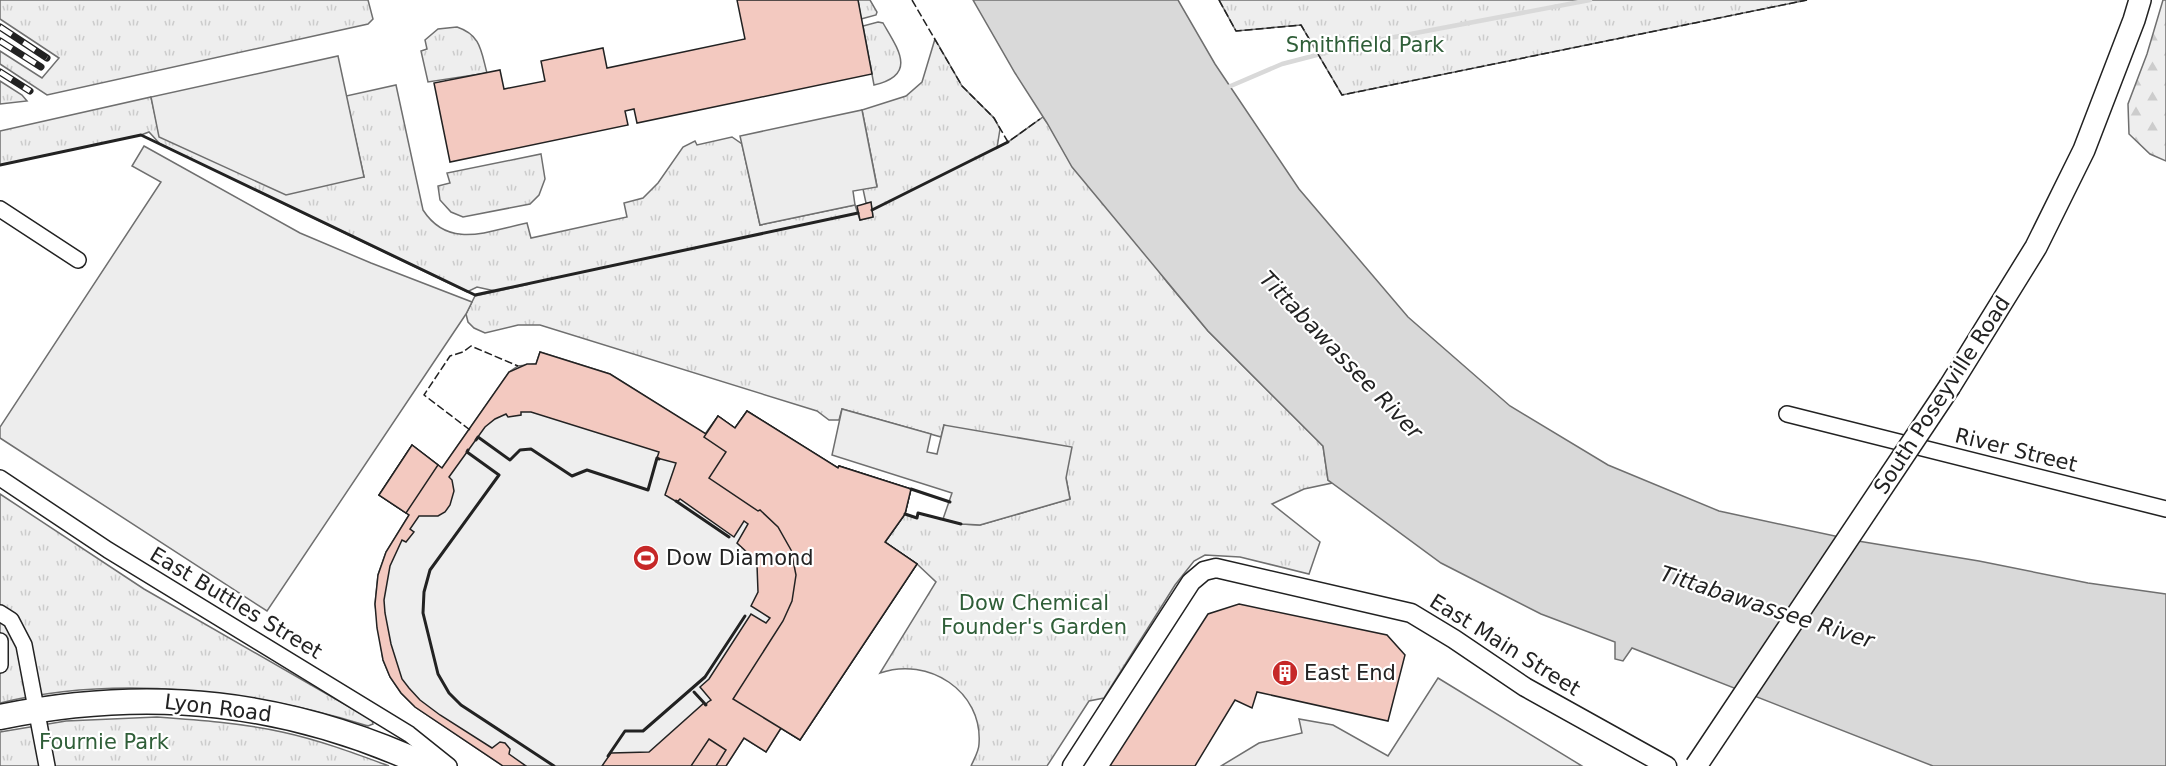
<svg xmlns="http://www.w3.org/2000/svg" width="2166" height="766" font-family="'DejaVu Sans',sans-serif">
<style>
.grass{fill:url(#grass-tufts);stroke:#6f6f6f;stroke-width:1.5}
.forest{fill:url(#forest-firs);stroke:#6f6f6f;stroke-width:1.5}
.pitch{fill:#eee;stroke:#6f6f6f;stroke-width:1.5}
.parking{fill:#ededed;stroke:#6f6f6f;stroke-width:1.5}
.water{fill:#d9d9d9;stroke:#6f6f6f;stroke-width:1.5}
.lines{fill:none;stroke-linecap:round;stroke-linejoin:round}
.stream{stroke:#d9d9d9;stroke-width:4.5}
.building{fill:#f3c9c0;stroke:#222;stroke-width:1.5}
.minor-casing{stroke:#222;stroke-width:18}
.tertiary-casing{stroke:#222;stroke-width:21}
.secondary-casing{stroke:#222;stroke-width:24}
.trunk-casing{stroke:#222;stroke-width:27}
.minor{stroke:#fff;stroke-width:15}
.tertiary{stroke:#fff;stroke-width:18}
.secondary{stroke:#fff;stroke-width:21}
.trunk{stroke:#fff;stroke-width:24}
.rail-casing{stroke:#222;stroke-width:7}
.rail{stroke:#fff;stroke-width:4.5;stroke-dasharray:14;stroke-linecap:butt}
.secondary-bridge-casing{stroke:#222;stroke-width:24;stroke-linecap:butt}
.secondary-bridge{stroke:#fff;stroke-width:21}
.fence{stroke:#222;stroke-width:1.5;stroke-dasharray:8 3;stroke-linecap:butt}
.wall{stroke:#222;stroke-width:3}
.labels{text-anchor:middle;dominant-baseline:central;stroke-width:4.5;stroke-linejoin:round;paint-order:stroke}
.park-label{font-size:21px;fill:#2f5e38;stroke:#fff}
.street-label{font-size:21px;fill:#222;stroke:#fff}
.poi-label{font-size:21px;fill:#222;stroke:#fff;text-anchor:start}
.water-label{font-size:22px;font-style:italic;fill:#222;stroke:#fff}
</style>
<defs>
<pattern id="grass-tufts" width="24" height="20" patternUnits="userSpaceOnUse" patternTransform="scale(1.5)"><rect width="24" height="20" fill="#eee"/><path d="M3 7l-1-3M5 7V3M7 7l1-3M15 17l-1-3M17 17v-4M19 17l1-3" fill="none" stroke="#ccc"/></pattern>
<pattern id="forest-firs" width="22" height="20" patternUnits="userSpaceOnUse" patternTransform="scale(1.5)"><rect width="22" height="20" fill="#eee"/><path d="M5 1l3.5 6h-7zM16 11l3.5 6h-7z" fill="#ccc"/></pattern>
</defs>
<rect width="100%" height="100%" fill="#fff"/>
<g class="grass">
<polygon points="0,0 368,0 373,19 368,24 47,95 0,64 0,51 42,78 59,58 0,19"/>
<polygon points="858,0 870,0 877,12 876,15 861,19"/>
<polygon points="1219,0 1807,0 1342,95 1301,25 1236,31"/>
<path d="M878,22L883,23C898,49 918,75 874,85L863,26Z"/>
<path d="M457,27C481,35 481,51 487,73L428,82L421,51L427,49L425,40L438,29Z"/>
<path d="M935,39L962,86L994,118L1000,129L997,148L1008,142L1043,117L1167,282L1208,331L1323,446L1328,480L1332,483L1304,489L1272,504L1320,542L1309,574L1240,557L1205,555L1194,561L1175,585L1104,698L1089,701L1047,766H971C974,759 979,751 979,744C983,691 928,656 880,673L936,582L917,564L885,542L905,514L917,518L918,513L961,524L980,525L1070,499L1066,478L944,425L941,437L842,409L839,420H829L817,411L540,325H518L485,333L474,328L468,322L466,314L475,296L530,284L495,291L477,287L467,292L160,144L149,132L141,135L0,165V131L151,97L160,137L364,177L346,96L396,85L423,210C449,250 488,231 527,223L531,238L627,217L624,203L643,198L658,183L683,147L695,141L697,145L732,137L742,144L760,225L855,205L860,220L873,217L871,203H866L863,189L877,186L862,110L906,96L922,82Z"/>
<polygon points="0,81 22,95 27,101 0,104"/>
<polygon points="541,154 545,179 539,195 530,204 463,217 451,212 440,200 438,186 450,183 447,173"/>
<path d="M0,494L144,589L372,720L373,724L368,726C255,690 116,674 0,703Z"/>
<path d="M157,717C199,720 241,723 282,732C319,740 354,753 389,766H0V732L66,721Z"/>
</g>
<polygon class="forest" points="2163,0 2166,0 2166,161 2150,154 2129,134 2128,104 2147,54"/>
<polygon class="pitch" points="540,352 610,374 705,434 718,416 735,428 747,411 837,468 839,466 911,489 905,514 885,542 917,564 800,740 781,728 766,752 744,738 726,766 503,766 415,707 401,693 390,677 383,660 375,604 378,575 386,552 409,515 379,495 412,445 442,468 509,372 518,366 536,364"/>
<g class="parking">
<polygon points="338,56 364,177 286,195 159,137 151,97"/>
<polygon points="862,110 877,187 853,191 855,205 760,225 740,136"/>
<polygon points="144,146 300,233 371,263 472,302 466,314 267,611 0,438 0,427 161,182 132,166"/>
<polygon points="842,409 931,434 927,452 937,454 944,425 1072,447 1066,478 1070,499 980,525 961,524 943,519 952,493 832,455"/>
<polygon points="1438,678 1582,766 1221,766 1259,743 1302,733 1299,719 1333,725 1388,756"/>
</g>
<polygon class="water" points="973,0 1178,0 1215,64 1299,189 1408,317 1510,406 1608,465 1719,511 1858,541 1979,561 2088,583 2166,594 2166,766 1933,766 1632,648 1623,661 1615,659 1615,642 1541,614 1441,563 1328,480 1323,446 1208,331 1072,167 1047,123 1015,73"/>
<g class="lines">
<polyline class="stream" points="1226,88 1282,64 1363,43 1590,0"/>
</g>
<g class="building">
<polygon points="737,0 858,0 872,74 637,123 634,109 625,111 628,125 450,162 434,83 500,70 504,89 545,81 541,61 603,48 607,68 745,39"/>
<polygon points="871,202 873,217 860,220 857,206"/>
<polygon points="540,352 610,374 706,434 718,416 735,428 747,411 838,468 839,466 911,489 905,514 885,542 917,564 800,740 781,728 766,752 744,738 726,766 602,766 611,753 649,752 704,703 705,705 708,702 711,700 700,687 709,679 751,614 766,623 770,618 751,606 758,592 757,565 751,556 737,543 748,524 744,521 734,537 680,499 677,502 665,495 676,463 657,458 659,452 531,412 521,412 521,415 508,417 506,414 495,419 485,427 449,477 452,480 454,491 450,505 445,512 438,516 419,516 410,529 414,532 406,542 402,540 390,566 384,600 385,613 391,644 402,679 409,688 420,700 440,715 492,748 500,742 505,743 510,749 509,754 526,766 503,766 415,707 401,693 390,677 383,660 377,628 375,604 378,575 386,552 409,515 379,495 412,445 442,468 509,372 527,364 536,364"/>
<polygon points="747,411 838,468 839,466 911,489 905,514 885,542 917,564 800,740 733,699 783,621 792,601 796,575 791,550 778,527 760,510 758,511 709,478 726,452 704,437 718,416 735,428"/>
<polygon points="412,445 438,465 406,513 379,495"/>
<polygon points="1239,604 1387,635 1405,655 1388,721 1257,692 1252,708 1235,700 1195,766 1110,766 1208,614"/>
<polygon points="709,739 726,750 716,766 691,766"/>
</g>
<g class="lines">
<g class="minor-casing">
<g id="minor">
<polyline points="0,209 78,260"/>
<polyline points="1787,414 2166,509"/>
<polyline points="0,478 108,550 409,734 449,766"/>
<polyline points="0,613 11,620 24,645 47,766"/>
<polyline points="0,641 0,665"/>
</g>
</g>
<g class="tertiary-casing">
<polyline id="tertiary" points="1072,766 1191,582 1204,571 1216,568 1411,613 1454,639 1525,687 1667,766"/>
</g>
<g class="secondary-casing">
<polyline id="secondary" points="1950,386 2036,247 2084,150 2134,20 2140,0"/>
</g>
<g class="trunk-casing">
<path id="trunk" d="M0,717C151,686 288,701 428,766"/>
</g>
<use href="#minor" class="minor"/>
<use href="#tertiary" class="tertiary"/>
<use href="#secondary" class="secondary"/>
<use href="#trunk" class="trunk"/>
<g class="rail-casing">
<g id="rail">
<polyline points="0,27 47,58"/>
<polyline points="0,41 41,67"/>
<polyline points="0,72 30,91"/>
</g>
</g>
<use href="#rail" class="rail"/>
<g class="secondary-bridge-casing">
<polyline id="secondary-bridge" points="1696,766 1950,386"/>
</g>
<use href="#secondary-bridge" class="secondary-bridge"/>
<g class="fence">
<polyline points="912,0 962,86 994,118 1008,142 1040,119"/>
<polyline points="1219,0 1236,31 1301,25 1342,95 1807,0"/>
<polyline points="470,430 424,395 450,356 463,352 471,346 518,366"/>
</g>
<g class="wall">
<polyline points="0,165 141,135 475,295 858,213"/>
<polyline points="872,210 1008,142"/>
<polyline points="476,440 478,437 510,460 520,450 531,449 572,476 587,470 648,490 657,458 659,459"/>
<polyline points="468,450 467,452 499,475 430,570 424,592 423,613 438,674 449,693 461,705 554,766"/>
<polyline points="911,489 950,502"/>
<polyline points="676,501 729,537"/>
<polyline points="905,514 917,518 918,513 961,524"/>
<polyline points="694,692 706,705"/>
<polyline points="608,756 625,731 643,731 705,677 745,616"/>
</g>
</g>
<defs>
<g id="stadium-disc" transform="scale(1.35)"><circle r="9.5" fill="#c62828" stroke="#fff"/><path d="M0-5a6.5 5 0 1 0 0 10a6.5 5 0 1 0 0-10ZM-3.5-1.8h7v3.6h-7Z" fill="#fff"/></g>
<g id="building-disc" transform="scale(1.35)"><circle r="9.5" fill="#c62828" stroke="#fff"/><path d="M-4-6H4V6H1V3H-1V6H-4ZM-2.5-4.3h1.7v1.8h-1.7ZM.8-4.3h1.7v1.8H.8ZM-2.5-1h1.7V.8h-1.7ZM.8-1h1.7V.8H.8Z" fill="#fff"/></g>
</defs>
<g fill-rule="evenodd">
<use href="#stadium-disc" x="646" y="558"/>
<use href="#building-disc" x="1285" y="673"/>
</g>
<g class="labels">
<g class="park-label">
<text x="1365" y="45">Smithfield Park</text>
<text x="1034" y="603">Dow Chemical<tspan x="1034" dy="24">Founder's Garden</tspan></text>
<text x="104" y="742">Fournie Park</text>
</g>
<g class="street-label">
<text transform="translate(1942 395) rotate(-57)">South Poseyville Road</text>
<text transform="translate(2016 450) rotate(14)">River Street</text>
<text transform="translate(236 603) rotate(31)">East Buttles Street</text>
<text transform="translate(1505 645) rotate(32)">East Main Street</text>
<text transform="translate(218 708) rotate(7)">Lyon Road</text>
</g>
<g class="poi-label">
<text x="666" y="558">Dow Diamond</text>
<text x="1304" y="673">East End</text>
</g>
<g class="water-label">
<text transform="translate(1341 355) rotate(46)">Tittabawassee River</text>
<text transform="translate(1767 607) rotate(18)">Tittabawassee River</text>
</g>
</g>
</svg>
